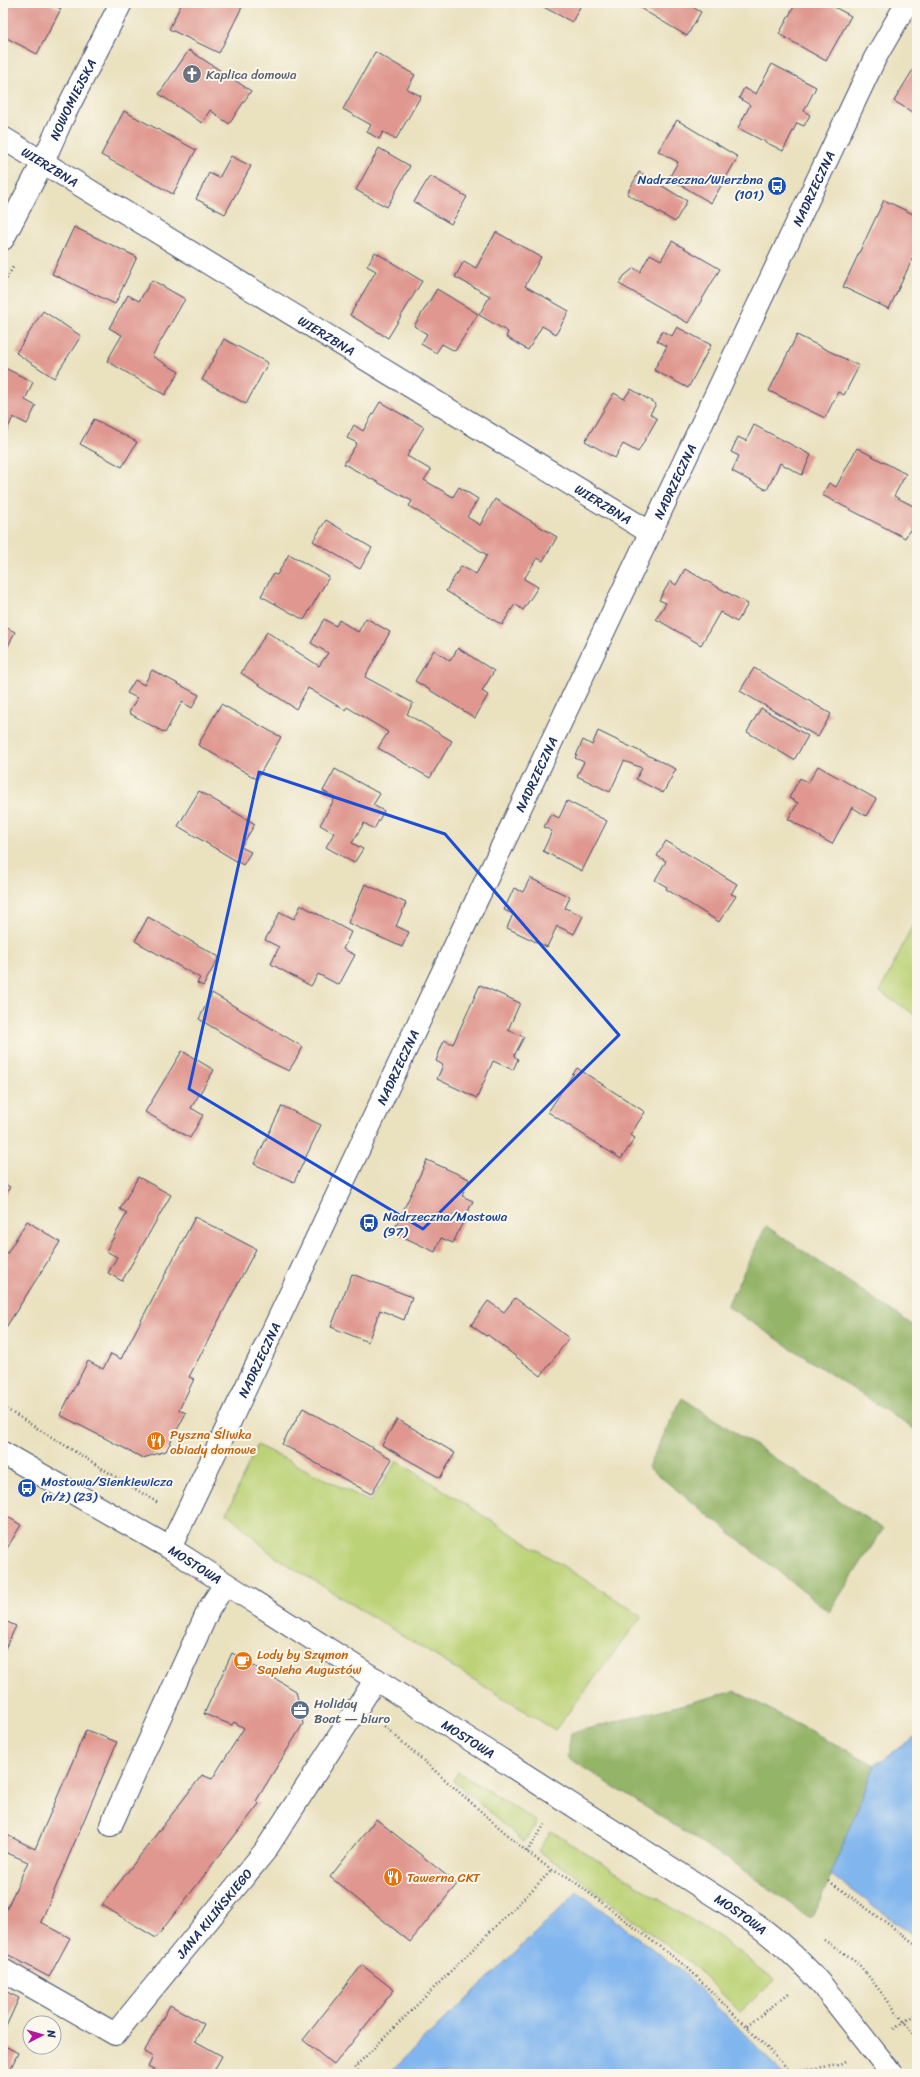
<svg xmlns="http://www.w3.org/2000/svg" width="920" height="2077" font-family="Sriracha,sans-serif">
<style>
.green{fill:#bbd276;stroke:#6b806a}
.forest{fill:#94b467;stroke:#587262}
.water{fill:#80b5ee;stroke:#4e72a6}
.pier{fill:#eae1bf}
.building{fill:#df978f}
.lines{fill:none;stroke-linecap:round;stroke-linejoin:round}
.minor-casing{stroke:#3a4a6d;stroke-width:24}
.path{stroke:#3a4a6d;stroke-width:2.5;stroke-dasharray:1 3;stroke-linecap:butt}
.minor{stroke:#fff;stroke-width:22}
.minor-bridge-casing{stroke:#3a4a6d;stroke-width:24;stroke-linecap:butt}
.path-bridge{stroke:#3a4a6d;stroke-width:2.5;stroke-dasharray:1 3;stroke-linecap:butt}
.minor-bridge{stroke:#fff;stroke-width:22}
.marked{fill:none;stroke:#1d4ed8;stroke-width:3;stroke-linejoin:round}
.labels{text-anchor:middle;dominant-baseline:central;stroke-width:4;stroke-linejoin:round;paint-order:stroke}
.worship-label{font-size:13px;fill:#5b616d;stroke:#fbf7ec;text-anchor:start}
.street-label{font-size:13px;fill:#1b2f5e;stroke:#fbf7ec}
.transit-label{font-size:13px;fill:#164399;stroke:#fbf7ec;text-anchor:start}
.food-label{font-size:13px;fill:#c56008;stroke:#fbf7ec;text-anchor:start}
.service-label{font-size:13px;fill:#4e5e75;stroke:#fbf7ec;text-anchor:start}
</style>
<rect width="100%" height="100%" fill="#fbf7ec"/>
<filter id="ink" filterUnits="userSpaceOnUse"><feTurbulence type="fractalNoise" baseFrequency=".025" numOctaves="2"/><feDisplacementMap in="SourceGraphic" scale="8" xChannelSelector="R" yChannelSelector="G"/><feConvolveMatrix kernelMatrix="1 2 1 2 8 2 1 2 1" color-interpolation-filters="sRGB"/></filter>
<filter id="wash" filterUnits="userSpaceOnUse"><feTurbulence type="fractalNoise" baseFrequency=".012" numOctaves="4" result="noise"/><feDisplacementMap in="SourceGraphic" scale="16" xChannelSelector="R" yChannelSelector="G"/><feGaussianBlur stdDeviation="0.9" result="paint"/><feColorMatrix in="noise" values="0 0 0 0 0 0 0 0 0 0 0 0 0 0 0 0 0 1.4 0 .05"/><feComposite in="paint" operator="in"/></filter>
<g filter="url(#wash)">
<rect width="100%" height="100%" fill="#eae1bf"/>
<g class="green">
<polygon points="916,918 917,918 917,1016 880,992"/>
<polygon points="257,1445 370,1502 397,1461 642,1616 555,1730 274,1556 227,1513"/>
<polygon points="458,1772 537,1822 524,1842 453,1780"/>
<polygon points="551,1831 723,1940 775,1980 740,2012 693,1965 573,1874 538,1851"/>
</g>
<g class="forest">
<polygon points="766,1226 917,1328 917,1431 727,1306"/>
<polygon points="682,1398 883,1529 829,1612 648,1467"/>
<polygon points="735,1691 875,1765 829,1881 811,1919 740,1867 567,1757 571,1733"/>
</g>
<g class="water">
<polygon points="917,1735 917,1937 831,1875 875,1765"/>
<polygon points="578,1892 685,1974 784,2074 394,2074 391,2071"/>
</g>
<polygon class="pier" points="912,2022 917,2029 917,2074 856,2074 849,2065"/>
<g id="blocks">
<g class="building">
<polygon points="3,3 49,3 61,9 37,54 3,36"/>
<polygon points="182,3 244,3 219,53 169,29"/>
<polygon points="536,3 582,3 572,22"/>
<polygon points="643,3 685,3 701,12 687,36 640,8"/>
<polygon points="796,3 827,3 851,16 826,61 779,34"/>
<polygon points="189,50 251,91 229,124 210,110 202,123 159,94"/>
<polygon points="375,52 415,75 407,89 421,96 396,139 383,132 379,139 367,132 371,125 343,109"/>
<polygon points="917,63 917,115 894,101"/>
<polygon points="772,64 816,87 804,111 810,115 804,126 797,123 783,151 738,128 750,105 739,98 744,88 756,94"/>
<polygon points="124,111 196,150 173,194 101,155"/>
<polygon points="677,120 738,157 711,203 669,178 678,162 658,151"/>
<polygon points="379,148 410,166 387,207 356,190"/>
<polygon points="231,156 251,166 225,214 196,199 209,173 219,178"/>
<polygon points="639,172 687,201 675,222 627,194"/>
<polygon points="430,176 467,197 451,224 414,202"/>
<polygon points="884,200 917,216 917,249 889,309 843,287"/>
<polygon points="74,227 137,257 115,304 52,274"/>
<polygon points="496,232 541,257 525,286 569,311 556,334 542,326 528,350 506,337 508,332 479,315 490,296 455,277 464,261 476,268"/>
<polygon points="672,241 720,269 688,323 619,284 624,276 634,268 640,272 650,254 661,260"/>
<polygon points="375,252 422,281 388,338 350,315 376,271 367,266"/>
<polygon points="152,280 185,299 152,356 179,372 165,395 107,361 122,335 109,328 128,295 139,301"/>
<polygon points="437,289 478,314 455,351 442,344 436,353 421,344 427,334 414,326"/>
<polygon points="43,311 81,336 54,378 16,353"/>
<polygon points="677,327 711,345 688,388 654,370 667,346 657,341 662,331 672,336"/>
<polygon points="797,335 859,366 844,395 838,392 825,418 769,391"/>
<polygon points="224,339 268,363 246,404 202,380"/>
<polygon points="3,367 33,382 25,400 36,406 27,424 13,417 3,439"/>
<polygon points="631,389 656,404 650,414 657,419 638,452 623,444 615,458 585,441 614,393 624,399"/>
<polygon points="380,402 424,427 407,456 431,470 424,480 453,497 459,487 478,499 467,517 480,525 495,499 557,537 543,561 537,558 524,579 538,587 523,610 515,604 502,625 446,591 461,566 476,574 487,555 409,506 412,501 344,464 357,443 347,438 354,425 363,431"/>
<polygon points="94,419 137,442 122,467 80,444"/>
<polygon points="754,425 811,455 802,475 780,463 767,490 732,471 739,456 731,452 738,437 746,441"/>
<polygon points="857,448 906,474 894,496 917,508 917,531 911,528 905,538 822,495 829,483 836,487"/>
<polygon points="326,520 372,548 360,569 313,541"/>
<polygon points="289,554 329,577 304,620 261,596 273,574 277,575"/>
<polygon points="685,569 748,604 737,622 720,612 701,645 656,619 666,603 659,600 670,581 676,585"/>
<polygon points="366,618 390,632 365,677 413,703 407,714 452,741 430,778 378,748 388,732 347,707 345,710 308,688 296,709 241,673 267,632 319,666 328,653 311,643 324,619 336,626 339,620 358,632"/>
<polygon points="3,626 15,632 3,656"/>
<polygon points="458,648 494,671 482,691 488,695 475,718 415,681 434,650 450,661"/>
<polygon points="754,668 831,714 818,737 740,691"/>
<polygon points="152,670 199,695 192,708 182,702 165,733 129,713 137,698 127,693 135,680 144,685"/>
<polygon points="221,704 281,737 257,779 198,745"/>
<polygon points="761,708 808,736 794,760 747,732"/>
<polygon points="598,731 676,769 663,793 636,779 642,768 624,761 610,792 577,776 584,762 575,758 583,740 592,745"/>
<polygon points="818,766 876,799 866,816 852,807 832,844 788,819 798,803 789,798 800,778 808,783"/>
<polygon points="335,769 380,794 373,805 384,811 374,829 364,823 352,843 363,849 354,863 326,847 334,833 320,825 335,798 323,791"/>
<polygon points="199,791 255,824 241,847 251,852 243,865 178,826"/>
<polygon points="567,801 607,821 582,871 543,851 552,831 544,827 551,814 559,818"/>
<polygon points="666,841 737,884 731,894 736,896 719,922 666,889 667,887 655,880 666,861 657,856"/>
<polygon points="530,878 570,897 565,908 583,916 574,934 557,926 547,947 507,928 513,914 504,910 514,888 523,892"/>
<polygon points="365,884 406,903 396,926 409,932 402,947 348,923"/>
<polygon points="301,905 351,932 343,949 355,955 339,985 318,974 311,986 271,964 279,947 265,940 280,912 294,919"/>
<polygon points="148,917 219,957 203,986 197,983 200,978 135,941"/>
<polygon points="480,985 520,1003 508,1030 524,1037 514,1056 518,1059 513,1070 493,1061 477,1098 437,1079 443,1065 436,1061 444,1040 453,1044"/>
<polygon points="212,993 303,1047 289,1071 268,1061 199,1019"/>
<polygon points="182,1051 214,1070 191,1108 203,1115 190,1138 145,1112"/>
<polygon points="577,1068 645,1112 630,1135 635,1138 621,1159 548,1112"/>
<polygon points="282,1106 321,1125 294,1182 254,1164"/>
<polygon points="427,1160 469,1179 462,1196 473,1201 453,1243 441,1238 435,1252 393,1232"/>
<polygon points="138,1177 171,1195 122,1281 108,1273 117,1257 106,1251 127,1213 120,1209"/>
<polygon points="3,1183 10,1187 3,1199"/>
<polygon points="195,1217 256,1249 189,1377 194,1379 179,1410 186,1413 166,1451 143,1458 60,1415 88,1361 103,1369 111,1354 121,1359"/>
<polygon points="27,1221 60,1242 3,1332 3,1266 6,1262 3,1260"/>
<polygon points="352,1274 412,1297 404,1320 380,1310 368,1342 331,1327"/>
<polygon points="515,1298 569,1338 541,1376 488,1335 486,1336 471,1325 488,1301 504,1312"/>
<polygon points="303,1408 392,1459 371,1494 282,1444"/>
<polygon points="397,1419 455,1453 440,1478 382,1445"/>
<polygon points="3,1514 21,1525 3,1555"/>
<polygon points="3,1620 16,1626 3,1653"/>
<polygon points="232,1653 296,1691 303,1724 256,1801 259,1804 156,1938 102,1905 202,1775 212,1779 244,1728 234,1722 232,1725 204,1714"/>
<polygon points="86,1730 117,1742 41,1922 70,1938 49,1977 3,1952 3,1917 28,1862 3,1851 3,1833 35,1849"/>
<polygon points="376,1819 457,1884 410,1942 330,1877"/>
<polygon points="362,1965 394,1990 334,2065 303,2040"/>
<polygon points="3,1990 19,1998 3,2033"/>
<polygon points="170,2005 204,2024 195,2041 222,2056 212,2074 162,2074 148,2067 153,2057 144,2052"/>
<polygon points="3,2045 18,2053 8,2074 3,2074"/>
</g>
</g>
</g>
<g filter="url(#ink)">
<use href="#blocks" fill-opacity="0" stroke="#3a4a6d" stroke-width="1"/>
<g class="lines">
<g class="minor-casing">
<g id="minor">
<path id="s1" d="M3,138L651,533"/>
<path id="s2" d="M3,239L43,162L63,117L121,3"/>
<path id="s3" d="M3,1453L170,1548L732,1907C771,1934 804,1961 833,1999"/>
<path id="s4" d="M170,1548L875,58L907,3"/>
<polyline points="111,1825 209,1609 225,1584"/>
<path id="s5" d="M3,1970L115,2034L265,1851L376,1679"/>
</g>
</g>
<g class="path">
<polyline points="3,286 13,267"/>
<polyline points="3,1407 158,1503"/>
<polyline points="527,1852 545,1824"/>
<polyline points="552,1870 568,1877 689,1969 790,2071 840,2065 845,2062"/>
<polyline points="829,1881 917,1945"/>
<polyline points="824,1940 856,1961 866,1973"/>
<polyline points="747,2026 789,1993"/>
<polyline points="894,2029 917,2013"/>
<polyline points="361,2074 355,2067 552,1870 527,1852 383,1725"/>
</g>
<use href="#minor" class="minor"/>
<g class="minor-bridge-casing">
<polyline id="minor-bridge" points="833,1999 892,2074"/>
</g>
<polyline class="path-bridge" points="866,1973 917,2038"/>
<use href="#minor-bridge" class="minor-bridge"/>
</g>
</g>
<path class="marked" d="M259,772L445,834L619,1035L423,1229L189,1089Z"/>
<defs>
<g id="church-disc" transform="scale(1)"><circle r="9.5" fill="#6b7280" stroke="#fbf7ec"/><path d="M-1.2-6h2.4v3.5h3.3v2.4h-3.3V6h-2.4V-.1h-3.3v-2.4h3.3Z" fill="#fff"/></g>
<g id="bus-disc" transform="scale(1)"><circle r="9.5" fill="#1a4fb4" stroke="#fbf7ec"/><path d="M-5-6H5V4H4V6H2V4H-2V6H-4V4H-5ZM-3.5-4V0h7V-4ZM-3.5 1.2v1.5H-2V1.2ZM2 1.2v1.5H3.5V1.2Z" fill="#fff"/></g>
<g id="restaurant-disc" transform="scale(1)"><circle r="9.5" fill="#e8710a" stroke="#fbf7ec"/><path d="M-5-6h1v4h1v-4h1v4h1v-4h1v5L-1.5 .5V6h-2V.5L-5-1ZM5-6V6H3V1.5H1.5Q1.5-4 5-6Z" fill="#fff"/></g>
<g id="cafe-disc" transform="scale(1)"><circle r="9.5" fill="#e8710a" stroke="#fbf7ec"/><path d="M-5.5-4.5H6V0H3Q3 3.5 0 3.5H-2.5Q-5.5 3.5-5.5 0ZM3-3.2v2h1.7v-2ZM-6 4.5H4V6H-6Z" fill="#fff"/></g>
<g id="office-disc" transform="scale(1)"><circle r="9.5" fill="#5c6f8a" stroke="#fbf7ec"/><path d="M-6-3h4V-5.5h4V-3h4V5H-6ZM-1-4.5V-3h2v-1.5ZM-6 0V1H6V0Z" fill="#fff"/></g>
</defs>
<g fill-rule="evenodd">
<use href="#church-disc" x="192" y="74"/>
<use href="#bus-disc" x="777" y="186"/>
<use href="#bus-disc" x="369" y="1223"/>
<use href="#restaurant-disc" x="156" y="1441"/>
<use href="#bus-disc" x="27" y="1488"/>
<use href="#cafe-disc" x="243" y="1661"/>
<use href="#office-disc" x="300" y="1710"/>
<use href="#restaurant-disc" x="393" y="1877"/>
</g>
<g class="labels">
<g class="worship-label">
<text x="206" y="74">Kaplica domowa</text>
</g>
<g class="street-label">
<text stroke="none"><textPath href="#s2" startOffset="156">NOWOMIEJSKA</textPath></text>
<text stroke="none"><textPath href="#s1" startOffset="55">WIERZBNA</textPath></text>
<text stroke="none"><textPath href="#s4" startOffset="1504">NADRZECZNA</textPath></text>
<text stroke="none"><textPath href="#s1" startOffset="379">WIERZBNA</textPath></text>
<text stroke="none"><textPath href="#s4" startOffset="1180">NADRZECZNA</textPath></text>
<text stroke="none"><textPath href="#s1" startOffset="703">WIERZBNA</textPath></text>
<text stroke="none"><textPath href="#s4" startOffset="856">NADRZECZNA</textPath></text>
<text stroke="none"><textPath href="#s4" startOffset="532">NADRZECZNA</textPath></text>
<text stroke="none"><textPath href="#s4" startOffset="208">NADRZECZNA</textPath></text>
<text stroke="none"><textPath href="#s3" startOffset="222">MOSTOWA</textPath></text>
<text stroke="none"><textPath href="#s3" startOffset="546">MOSTOWA</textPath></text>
<text stroke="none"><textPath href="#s5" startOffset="285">JANA KILIŃSKIEGO</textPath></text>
<text stroke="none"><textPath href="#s3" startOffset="870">MOSTOWA</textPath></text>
</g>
<g class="transit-label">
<text x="763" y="179" text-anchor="end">Nadrzeczna/Wierzbna<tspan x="763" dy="15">(101)</tspan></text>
<text x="383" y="1216">Nadrzeczna/Mostowa<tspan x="383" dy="15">(97)</tspan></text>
<text x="41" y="1481">Mostowa/Sienkiewicza<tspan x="41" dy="15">(n/ż) (23)</tspan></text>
</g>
<g class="food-label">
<text x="170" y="1434">Pyszna Śliwka<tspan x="170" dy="15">obiady domowe</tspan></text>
<text x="257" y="1654">Lody by Szymon<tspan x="257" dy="15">Sapieha Augustów</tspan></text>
<text x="407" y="1877">Tawerna CKT</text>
</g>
<g class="service-label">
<text x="314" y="1703">Holiday<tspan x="314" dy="15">Boat — biuro</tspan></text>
</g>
</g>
<rect width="920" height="2077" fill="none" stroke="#fbf7ec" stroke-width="16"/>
<g transform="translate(42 2035) rotate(84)"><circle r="19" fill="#fbf7ec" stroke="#a1a7b3"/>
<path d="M0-3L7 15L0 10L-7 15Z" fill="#b5179e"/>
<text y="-6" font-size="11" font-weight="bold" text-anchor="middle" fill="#1b2f5e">N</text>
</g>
</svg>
